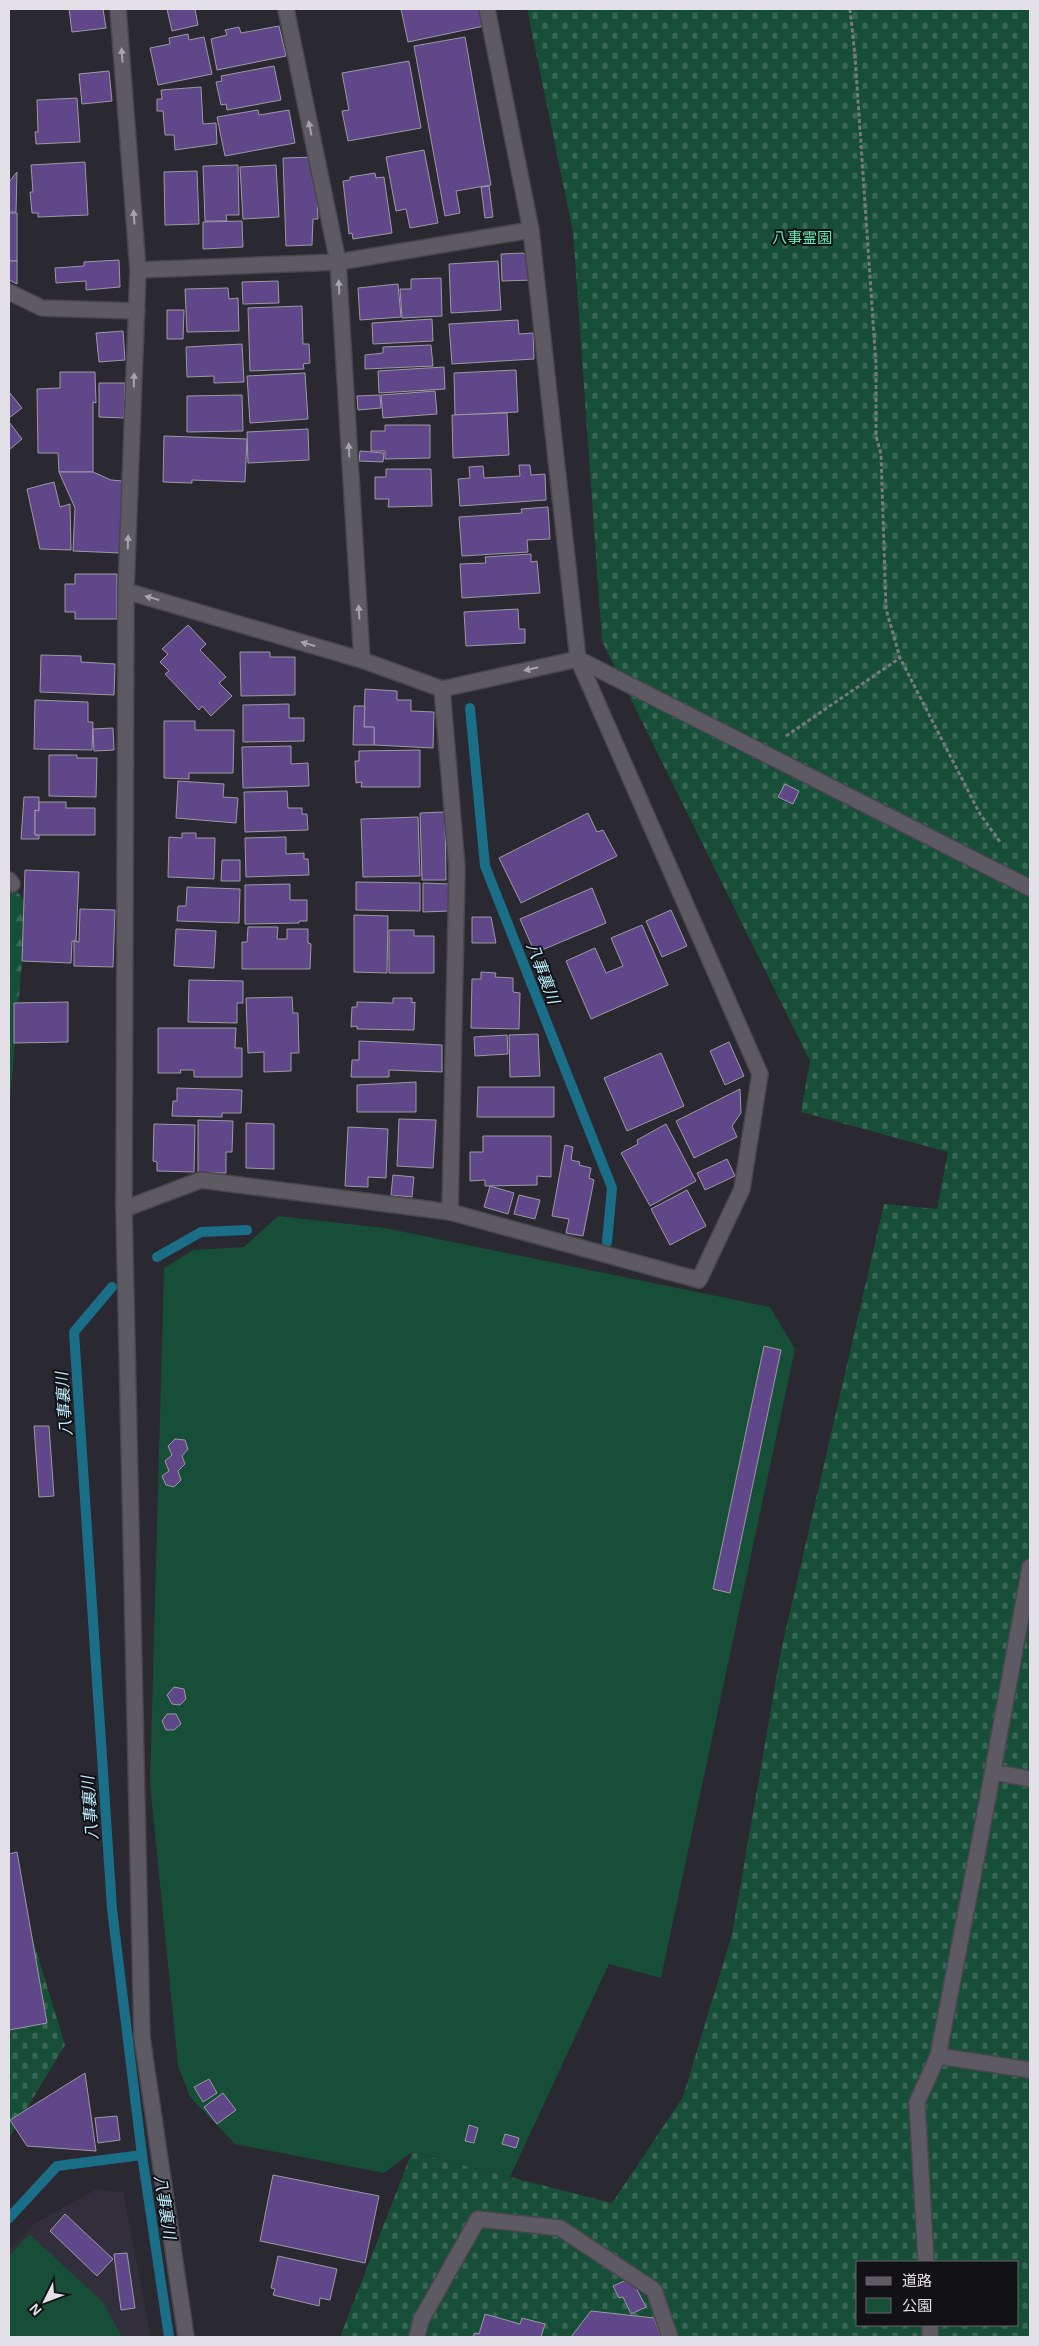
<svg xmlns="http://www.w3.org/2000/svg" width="1039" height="2346" font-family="Helvetica,'Noto Sans JP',sans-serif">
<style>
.built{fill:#332e3c}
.forest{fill:url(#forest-firs)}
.cemetery{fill:url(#cemetery-stones);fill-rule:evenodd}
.park{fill:#174e38}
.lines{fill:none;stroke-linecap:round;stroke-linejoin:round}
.stream{stroke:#1a6e88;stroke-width:10}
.building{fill:#604789;stroke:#9c99a3}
.lane-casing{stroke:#49464e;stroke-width:18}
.street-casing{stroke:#49464e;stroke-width:18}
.path{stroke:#7a787f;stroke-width:3;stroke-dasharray:4 2.5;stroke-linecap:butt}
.lane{stroke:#5d5a63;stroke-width:15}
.street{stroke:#5d5a63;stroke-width:15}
.oneway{fill:#a7a4ac}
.labels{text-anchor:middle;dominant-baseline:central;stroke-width:4;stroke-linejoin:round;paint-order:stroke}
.park-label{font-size:15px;fill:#69e8b3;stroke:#121115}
.water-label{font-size:16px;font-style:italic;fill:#bdecff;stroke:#121115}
</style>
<defs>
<pattern id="forest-firs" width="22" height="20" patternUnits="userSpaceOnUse" patternTransform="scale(1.25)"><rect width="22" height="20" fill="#174e38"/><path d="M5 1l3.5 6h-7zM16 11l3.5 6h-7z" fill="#396755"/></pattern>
<pattern id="cemetery-stones" width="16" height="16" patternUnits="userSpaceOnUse" patternTransform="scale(1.25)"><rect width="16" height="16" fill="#174e38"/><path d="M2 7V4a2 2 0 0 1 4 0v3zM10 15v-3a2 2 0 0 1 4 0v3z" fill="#396755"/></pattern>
</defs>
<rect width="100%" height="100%" fill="#2a2830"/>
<polygon class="built" points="95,2190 123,2192 151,2337 9,2337 9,2250 34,2224"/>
<polygon class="forest" points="9,880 27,905 9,1112"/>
<g class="cemetery">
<path d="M527,9H1030V2337H340L412,2152L612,2203L683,2097L732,1934L781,1651L884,1204L937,1209L948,1152L801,1112L810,1061L602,641L573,232ZM858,2262H1018V2325H858Z"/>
<polygon points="9,1861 65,2045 9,2138"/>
</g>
<g class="park">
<polygon points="278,1216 385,1228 770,1307 795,1349 661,1978 609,1964 510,2177 412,2152 384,2173 235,2144 190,2097 178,2066 150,1783 164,1268 193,1250 244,1247"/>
<polygon points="29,2234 103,2302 122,2337 9,2337 9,2256"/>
</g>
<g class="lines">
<g class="stream">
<polyline points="470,708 485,866 612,1188 607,1242"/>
<polyline points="157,1257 201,1232 247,1230"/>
<polyline points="112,1287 74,1332 112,1909 142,2155 169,2337"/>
<polyline points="9,2218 57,2166 142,2155"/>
</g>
</g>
<g class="building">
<polygon points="69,9 103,9 106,28 72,32"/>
<polygon points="167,9 195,9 198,25 172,31"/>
<polygon points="401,9 480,9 484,26 408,42"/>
<polygon points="279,26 286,56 217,70 211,39 227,35 225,30 239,27 241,33"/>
<polygon points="188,34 189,40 204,37 212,74 158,85 150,48 170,44 169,38"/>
<polygon points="465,37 491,185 456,191 460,213 445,216 414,46"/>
<polygon points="409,61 421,128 348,141 342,111 349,110 342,73"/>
<polygon points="274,66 281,100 227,110 226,104 221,105 216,82 222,81 221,76"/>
<polygon points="109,71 112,101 82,104 79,74"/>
<polygon points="201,87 203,124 216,123 217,144 175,150 174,135 165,135 163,111 157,111 157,99 162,99 161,90"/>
<polygon points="77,98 80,142 36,144 35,132 38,132 37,100"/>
<polygon points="258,110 259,115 289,110 295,143 225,156 217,117"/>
<polygon points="424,150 438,223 410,228 406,209 396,211 386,157"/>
<polygon points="315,157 318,219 313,219 312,245 286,246 283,158"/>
<polygon points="85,162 88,215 38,217 38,213 32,213 30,192 33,192 31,165"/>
<polygon points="238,165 239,215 226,215 227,221 205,221 203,166"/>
<polygon points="276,165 279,217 243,219 240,167"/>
<polygon points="197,171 199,224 165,225 164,172"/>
<polygon points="17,172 16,212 9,212 9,182"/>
<polygon points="375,173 376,178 384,177 392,233 353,239 352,233 349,234 343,181 350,180 350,177"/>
<polygon points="489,186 493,217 485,218 481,187"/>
<rect x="9" y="213" width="8" height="48"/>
<polygon points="242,221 243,247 203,249 203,222"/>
<polygon points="523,253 531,260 533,280 502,281 501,254"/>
<polygon points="119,260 120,287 86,290 86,281 56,283 55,268 84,266 84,262"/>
<polygon points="9,261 17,261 17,284 9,280"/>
<polygon points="498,261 501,310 451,313 449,264"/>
<polygon points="441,278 442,316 402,318 400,289 411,289 411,279"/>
<polygon points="278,281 279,303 243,304 242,282"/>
<polygon points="398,284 401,317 360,320 358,288"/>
<polygon points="228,288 229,299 238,298 239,331 187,332 185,289"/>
<polygon points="302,306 303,344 309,344 310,363 303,364 304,369 250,371 248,308"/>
<polygon points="167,310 184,310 183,339 167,339"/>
<polygon points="432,319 433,341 373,344 372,323"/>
<polygon points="518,320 519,334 533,333 534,359 452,364 449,324"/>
<polygon points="123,331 125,360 99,362 96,333"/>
<polygon points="242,344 244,382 214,383 214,376 187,377 186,347"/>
<polygon points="431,345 433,366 365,369 365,355 383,353 383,347"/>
<polygon points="444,367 445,389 379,393 378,371"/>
<polygon points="516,370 518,412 455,415 454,373"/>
<polygon points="60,372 95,372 96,403 93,402 93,472 59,472 58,453 38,453 37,389 60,388"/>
<polygon points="305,373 308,419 250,423 247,376"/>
<polygon points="99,383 125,383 124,418 99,417"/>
<polygon points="435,391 437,414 383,418 381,395"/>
<polygon points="9,392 22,408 9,418"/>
<polygon points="242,395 243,431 187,432 187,396"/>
<polygon points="380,395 381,408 358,410 357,396"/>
<polygon points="507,413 509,455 453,458 452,415"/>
<polygon points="9,422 22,439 9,450"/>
<polygon points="385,425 430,425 430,458 385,459 385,451 371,451 371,431 385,431"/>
<polygon points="308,429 309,460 248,463 247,432"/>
<polygon points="164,436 247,439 245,482 192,480 192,483 163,482"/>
<polygon points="360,451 384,453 383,462 359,461"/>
<polygon points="519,465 530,465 531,475 545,474 546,500 460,506 458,479 470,478 469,467 483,466 484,478 520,476"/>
<polygon points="386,469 431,469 432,506 388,507 389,499 375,499 375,477 386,477"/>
<polygon points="59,472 93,472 111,480 122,481 121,553 73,551 75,508"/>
<polygon points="54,482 60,507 70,504 71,550 40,549 27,489"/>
<polygon points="548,507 550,539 527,540 528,552 462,556 459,517 522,513 521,509"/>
<polygon points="531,554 531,562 537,561 540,593 462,598 460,564 486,563 485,557"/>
<polygon points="75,574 117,574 117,619 75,619 75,612 65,612 65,584 75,584"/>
<polygon points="518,609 519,629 525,629 525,643 466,646 464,612"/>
<polygon points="188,625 206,644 200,650 226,677 219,683 232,696 211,716 202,706 199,710 165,674 169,671 160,662 168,654 162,649"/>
<polygon points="240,652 270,652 270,657 295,657 295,695 241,696"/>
<polygon points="41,655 81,656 81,662 115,664 114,695 40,692"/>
<polygon points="365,689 397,691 397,700 411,700 411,711 434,712 433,748 374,745 374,727 364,727"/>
<polygon points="35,700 88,702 88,722 93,722 92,750 34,749"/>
<polygon points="289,704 289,718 304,718 304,741 243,742 243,705"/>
<polygon points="354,706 365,706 364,727 374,727 374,745 353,745"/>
<polygon points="164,721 195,721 195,730 234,730 233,773 189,773 189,779 164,778"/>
<polygon points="113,728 114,750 94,751 93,729"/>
<polygon points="291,746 291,764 308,763 309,786 243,788 242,747"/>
<polygon points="420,750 420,787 361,787 362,782 356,783 355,761 359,761 359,751"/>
<polygon points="49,755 77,755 77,758 97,758 96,797 49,796"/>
<polygon points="178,781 224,784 223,797 238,798 236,823 176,818"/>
<polygon points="785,784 799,791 793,804 778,797"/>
<polygon points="287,791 288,808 302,808 302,814 307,814 308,830 245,832 244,792"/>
<polygon points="24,797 39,797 39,811 35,810 35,835 39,835 39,839 21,839"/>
<polygon points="39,802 66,802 66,808 95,808 95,835 35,835 35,810 39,811"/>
<polygon points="445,812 446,880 422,880 420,813"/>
<polygon points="588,813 597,832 603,830 617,856 521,903 499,858"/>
<polygon points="418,817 420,876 363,877 361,819"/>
<polygon points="182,833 196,833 196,838 215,838 214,879 168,877 169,837 182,838"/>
<polygon points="286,837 286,854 304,853 304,859 308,859 309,875 246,877 245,838"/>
<polygon points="222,860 240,860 240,881 221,881"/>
<polygon points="25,870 79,872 76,941 72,941 71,963 22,961"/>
<polygon points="356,882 420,883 420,911 356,910"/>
<polygon points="423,883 450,884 450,911 423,912"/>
<polygon points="290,884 290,900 307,900 307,921 299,921 299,923 245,924 245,885"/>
<polygon points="187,887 240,889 239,923 177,921 178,906 186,906"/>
<polygon points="592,888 606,923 535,953 520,919"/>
<polygon points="80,909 115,910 113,967 74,966 74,941 79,942"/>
<polygon points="671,910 687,946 662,957 646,921"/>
<polygon points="354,915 388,916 387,973 354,972"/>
<polygon points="472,917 491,917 496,943 472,943"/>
<polygon points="642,925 668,985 591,1019 566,961 595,948 606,973 623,966 611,938"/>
<polygon points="248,927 278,927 277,939 287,939 287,929 308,929 308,943 311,944 310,969 242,969 242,942 247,942"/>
<polygon points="176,929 216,931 214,968 174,966"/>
<polygon points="389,930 414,930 414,936 434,936 434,973 389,973"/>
<polygon points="481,972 496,973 495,977 513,978 513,992 520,993 519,1029 471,1028 472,979 481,979"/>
<polygon points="189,980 243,981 243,1003 237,1003 237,1023 188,1022"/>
<polygon points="292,997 293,1013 298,1013 299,1053 291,1053 291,1071 264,1072 264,1052 248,1053 246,998"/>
<polygon points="393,998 412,998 412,1003 415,1002 414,1030 357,1029 357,1026 351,1027 352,1007 357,1007 357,1002 393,1003"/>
<polygon points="68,1002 68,1042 14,1043 14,1003"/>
<polygon points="158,1028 236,1028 235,1048 242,1048 242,1077 194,1077 194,1070 180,1070 181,1073 158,1073"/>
<polygon points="538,1034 540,1076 510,1077 509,1035"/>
<polygon points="507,1035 508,1054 475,1056 474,1037"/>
<polygon points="359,1041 442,1045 442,1072 389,1070 389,1077 351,1077 352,1060 359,1060"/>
<polygon points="729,1042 744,1076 725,1085 710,1051"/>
<polygon points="661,1053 684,1106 627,1131 604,1078"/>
<polygon points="416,1082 416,1112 357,1112 357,1085"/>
<polygon points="478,1087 554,1087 554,1117 477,1117"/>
<polygon points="177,1088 242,1090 241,1113 222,1113 222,1117 172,1116 173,1101 177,1101"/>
<polygon points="740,1089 741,1113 732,1126 737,1137 694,1158 676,1121"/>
<polygon points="399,1119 436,1120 433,1168 397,1166"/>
<polygon points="198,1120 233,1121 232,1152 226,1152 226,1173 198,1173"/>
<polygon points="246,1123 274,1124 274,1169 246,1168"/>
<polygon points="154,1124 195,1125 194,1172 157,1171 157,1162 153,1161"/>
<polygon points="666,1124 696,1181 650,1206 621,1153 638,1144 637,1140"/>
<polygon points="348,1127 388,1129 386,1178 368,1177 368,1187 345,1186"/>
<polygon points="483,1136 551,1136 551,1177 537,1176 537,1185 485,1186 485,1180 470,1181 470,1152 483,1152"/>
<polygon points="565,1145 573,1147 571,1160 580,1162 579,1165 591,1168 589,1178 594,1180 583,1236 566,1233 569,1219 552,1216"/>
<polygon points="727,1159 735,1176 705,1190 697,1173"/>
<polygon points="393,1175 414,1177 412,1197 391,1195"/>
<polygon points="490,1186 514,1193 508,1214 484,1207"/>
<polygon points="687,1190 706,1226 670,1245 651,1209"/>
<polygon points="519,1195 540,1200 535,1219 514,1214"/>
<polygon points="764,1346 781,1350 730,1593 713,1589"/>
<polygon points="34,1426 49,1426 54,1496 39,1497"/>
<polygon points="175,1439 185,1440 188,1449 182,1456 185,1464 178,1471 181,1480 174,1487 166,1485 162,1476 169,1471 165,1461 172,1455 168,1446"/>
<polygon points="174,1687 184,1689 186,1699 180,1705 172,1704 167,1695"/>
<polygon points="167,1714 176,1714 181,1724 174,1730 166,1730 162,1721"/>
<polygon points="17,1852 47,2023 9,2030 9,1854"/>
<polygon points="85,2073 96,2151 27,2146 10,2120"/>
<polygon points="209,2079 217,2093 203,2102 194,2087"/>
<polygon points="223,2093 236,2110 217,2124 204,2107"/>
<polygon points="117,2116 120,2140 98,2143 95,2118"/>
<polygon points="469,2125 478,2128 474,2143 465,2141"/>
<polygon points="505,2134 519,2138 516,2148 502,2144"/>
<polygon points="273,2175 379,2196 365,2263 260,2241"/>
<polygon points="65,2214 113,2259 97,2276 50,2231"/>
<polygon points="127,2253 135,2308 121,2310 114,2254"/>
<polygon points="278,2256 337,2269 330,2300 320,2298 319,2306 273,2295 275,2289 271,2288"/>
<polygon points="631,2278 646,2307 631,2314 623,2297 619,2298 613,2286"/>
<polygon points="591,2311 654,2318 661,2337 571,2337"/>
<polygon points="485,2314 520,2324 522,2318 545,2324 541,2337 473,2337 475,2333 479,2334"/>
</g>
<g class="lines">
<g class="lane-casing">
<g id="lane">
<polyline points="118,9 138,270 126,591"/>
<polyline points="578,659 1030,888"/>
<polyline points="993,1772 1030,1779"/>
<polyline points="938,2056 1030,2070"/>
<polyline points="926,2262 917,2102 938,2056 986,1808 1030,1567"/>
<polyline points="930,2325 930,2337"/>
<polyline points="417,2337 421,2320 478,2219 560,2228 654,2290 670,2337"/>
</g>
</g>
<g class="street-casing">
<g id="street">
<polyline points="286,9 338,262 362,660"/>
<polyline points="138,270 338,262 531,230"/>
<polyline points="9,292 42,308 137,311"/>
<polyline points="442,689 457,868 450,1212"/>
<polyline points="9,880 12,884"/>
<polyline points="124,1209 201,1180 450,1212 699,1280 742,1189 760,1074 578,659 531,230 487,9"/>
<polyline points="186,2337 142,2037 124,1209 126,591 362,660 442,689 578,659"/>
</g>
</g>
<g class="path">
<polyline points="850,9 855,56 876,365 876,436 881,454 886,609 900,658 980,814 1000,842"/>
<polyline points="786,736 900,658"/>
</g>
<use href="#lane" class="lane"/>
<use href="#street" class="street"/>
</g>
<defs><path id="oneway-solid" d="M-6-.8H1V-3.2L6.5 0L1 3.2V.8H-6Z" transform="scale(1.25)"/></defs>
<g class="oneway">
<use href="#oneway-solid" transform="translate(122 55) rotate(-94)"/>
<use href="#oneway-solid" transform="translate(310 128) rotate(-102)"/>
<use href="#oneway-solid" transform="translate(134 217) rotate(-94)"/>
<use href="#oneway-solid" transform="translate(339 287) rotate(-93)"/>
<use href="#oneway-solid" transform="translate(134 380) rotate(-88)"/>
<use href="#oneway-solid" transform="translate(349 450) rotate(-93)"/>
<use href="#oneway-solid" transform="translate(128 542) rotate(-88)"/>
<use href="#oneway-solid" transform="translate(152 598) rotate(-164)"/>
<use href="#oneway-solid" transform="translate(359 612) rotate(-93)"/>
<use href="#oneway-solid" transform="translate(308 644) rotate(-164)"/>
<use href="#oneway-solid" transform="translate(531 669) rotate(167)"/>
</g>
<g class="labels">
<g class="park-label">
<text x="802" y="237">八事霊園</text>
</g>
<g class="water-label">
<text transform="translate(543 973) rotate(69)">八事裏川</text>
<text transform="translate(64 1404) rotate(-94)">八事裏川</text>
<text transform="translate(90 1808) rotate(-94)">八事裏川</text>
<text transform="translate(165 2207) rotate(81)">八事裏川</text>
</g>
</g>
<rect width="1039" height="2346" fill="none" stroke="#e3e1e7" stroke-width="20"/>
<rect x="856" y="2261" width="162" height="65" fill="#121115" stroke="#666469"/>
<rect x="866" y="2277" width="25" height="8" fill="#5d5a63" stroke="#666469"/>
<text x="902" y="2286" font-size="15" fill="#e3e1e7">道路</text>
<rect x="866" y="2298" width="25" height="15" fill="#174e38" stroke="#666469"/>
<text x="902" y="2311" font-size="15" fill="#e3e1e7">公園</text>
<g transform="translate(45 2301) rotate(228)" stroke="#121115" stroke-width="4" paint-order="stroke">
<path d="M0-4L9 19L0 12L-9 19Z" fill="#e3e1e7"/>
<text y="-8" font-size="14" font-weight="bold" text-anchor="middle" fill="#e3e1e7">N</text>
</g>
</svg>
